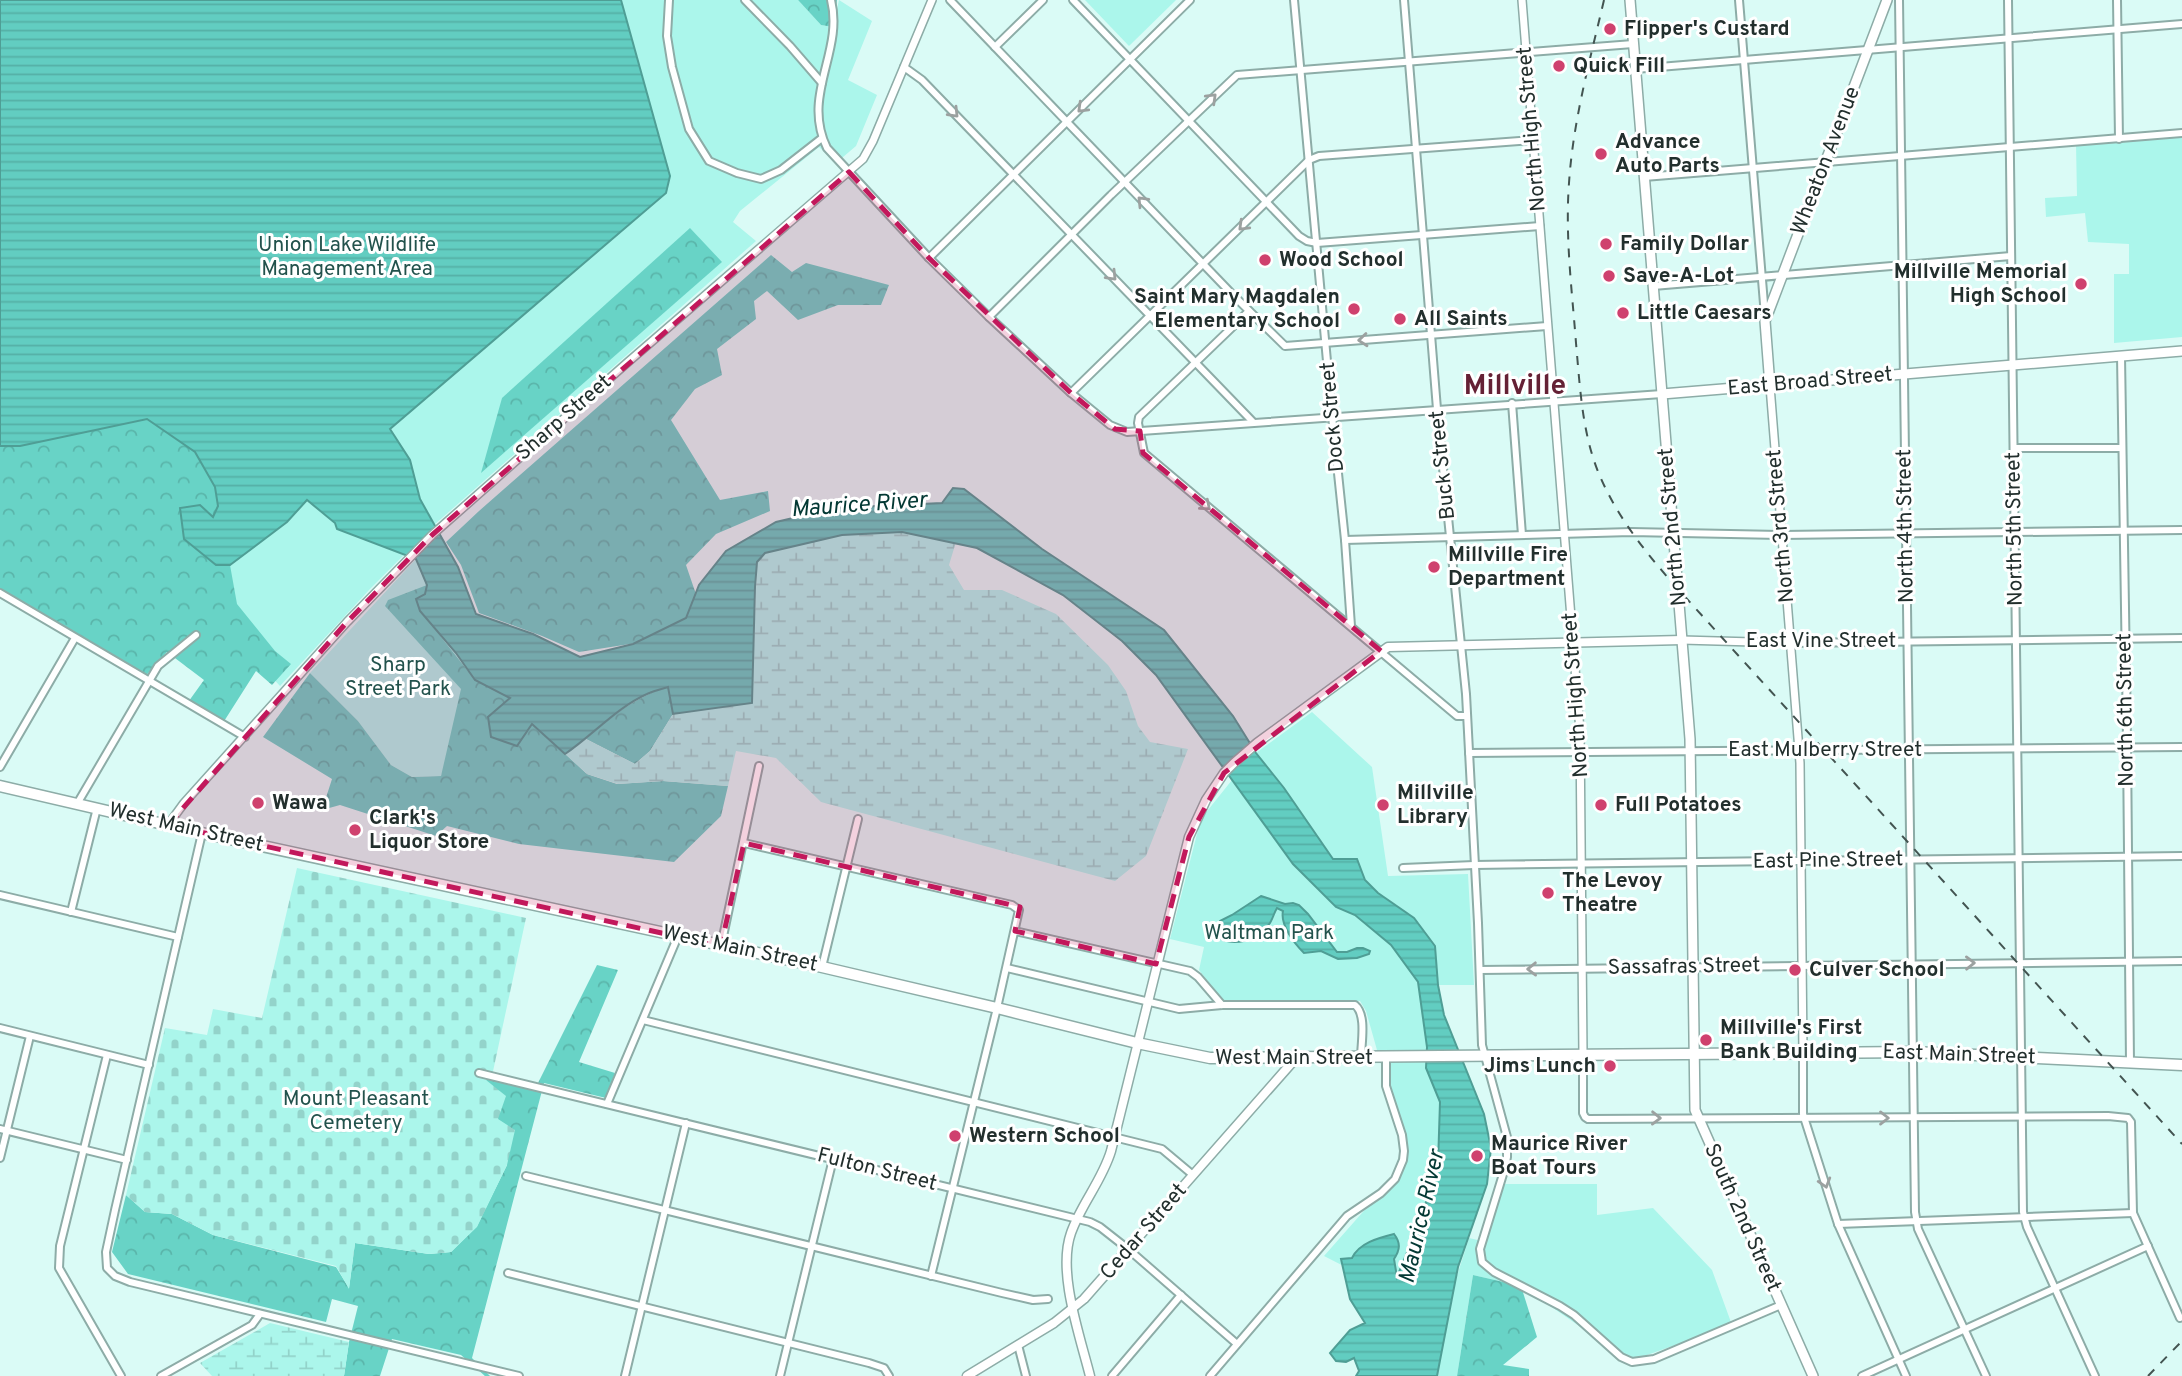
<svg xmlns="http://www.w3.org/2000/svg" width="2182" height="1376" font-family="Overpass,sans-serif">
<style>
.green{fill:#abf6eb}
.forest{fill:url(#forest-crowns)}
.wetland{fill:url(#wetland-marsh)}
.cemetery{fill:url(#cemetery-stones)}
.water{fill:url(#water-rules);stroke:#4f9e95;stroke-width:2}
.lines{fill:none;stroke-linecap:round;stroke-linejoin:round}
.minor-casing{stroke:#8daca7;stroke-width:10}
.tertiary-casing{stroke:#8daca7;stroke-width:10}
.secondary-casing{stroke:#8daca7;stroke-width:11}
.primary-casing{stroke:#8daca7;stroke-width:12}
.trunk-casing{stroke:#8daca7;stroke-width:13}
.minor{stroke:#fff;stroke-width:6}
.tertiary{stroke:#fff;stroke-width:7}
.secondary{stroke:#fff;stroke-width:8}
.primary{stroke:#fff;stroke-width:9}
.trunk{stroke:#fff;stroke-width:10}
.rail{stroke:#435451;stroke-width:2;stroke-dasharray:9 9;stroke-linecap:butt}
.oneway{stroke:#9ca1a0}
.marked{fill:#c2185b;fill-opacity:0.2;stroke:#c2185b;stroke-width:5;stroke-dasharray:14 9;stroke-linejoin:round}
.poi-dot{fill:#cf416e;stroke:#fff;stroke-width:2.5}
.labels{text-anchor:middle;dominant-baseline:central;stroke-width:6;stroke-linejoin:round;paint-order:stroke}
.poi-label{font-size:21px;font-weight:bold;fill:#222f2d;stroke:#fff;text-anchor:start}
.street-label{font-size:21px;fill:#222f2d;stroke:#fff}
.park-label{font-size:21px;fill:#22524c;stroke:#fff}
.water-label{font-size:23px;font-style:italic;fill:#023833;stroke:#fff}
.district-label{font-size:28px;font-weight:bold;fill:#652135;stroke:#fff}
</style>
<defs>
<pattern id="forest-crowns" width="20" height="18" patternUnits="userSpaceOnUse" patternTransform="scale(1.75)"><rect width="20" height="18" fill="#68d3c6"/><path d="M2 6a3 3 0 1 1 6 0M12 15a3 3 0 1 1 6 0" fill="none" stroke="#5ab5aa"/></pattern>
<pattern id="wetland-marsh" width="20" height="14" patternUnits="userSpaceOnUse" patternTransform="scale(1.75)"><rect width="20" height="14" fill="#abf6eb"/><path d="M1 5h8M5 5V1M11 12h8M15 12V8" fill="none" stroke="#93d3ca"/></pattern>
<pattern id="cemetery-stones" width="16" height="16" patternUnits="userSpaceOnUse" patternTransform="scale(1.75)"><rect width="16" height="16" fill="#abf6eb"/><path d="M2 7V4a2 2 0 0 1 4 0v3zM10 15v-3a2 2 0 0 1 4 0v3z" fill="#93d3ca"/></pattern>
<pattern id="water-rules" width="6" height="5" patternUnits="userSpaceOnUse" patternTransform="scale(1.75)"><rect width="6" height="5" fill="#62cdc1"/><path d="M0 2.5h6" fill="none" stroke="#55b0a6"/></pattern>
</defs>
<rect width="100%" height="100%" fill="#dafbf6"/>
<g class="green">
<polygon points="0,0 618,0 622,4 621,0 798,0 821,25 833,27 839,0 872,21 848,80 877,95 856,146 836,163 819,147 740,211 733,222 756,241 434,525 370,589 280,686 148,544 0,584"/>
<polygon points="1085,0 1176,0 1129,46"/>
<polygon points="2182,135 2182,337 2114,343 2114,274 2129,274 2129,244 2088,242 2085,213 2046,217 2045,198 2077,196 2076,144"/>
<polygon points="416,559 427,585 442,637 456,653 475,680 441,776 412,777 391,765 358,721 310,673"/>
<polygon points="1312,712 1372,767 1388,876 1468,874 1474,985 1438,985 1435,946 1414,918 1378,893 1365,880 1357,860 1333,860 1284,788 1256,753"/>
<polygon points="1232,780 1293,864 1336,907 1355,915 1391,946 1418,982 1427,1047 1440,1102 1438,1164 1421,1218 1397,1278 1371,1280 1324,1256 1399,1171 1406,1153 1366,1011 1360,1001 1223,1001 1199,970 1204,947 1170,939 1198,830 1204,815"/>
<polygon points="1500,1184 1597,1184 1597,1215 1653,1208 1712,1270 1732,1325 1630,1361 1521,1286 1473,1275 1457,1376 1435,1376 1434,1348 1469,1238 1482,1241"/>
</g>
<g class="forest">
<polygon points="798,0 837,0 833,27 821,25"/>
<polygon points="690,228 722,262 481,473 502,398"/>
<polygon points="771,255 792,272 806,263 889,285 881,305 838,305 798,320 767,291 754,301 756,319 717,349 722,375 695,389 671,420 720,500 768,491 770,511 716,534 686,565 700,606 668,638 579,652 542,636 479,613 461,565 446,542 479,511"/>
<polygon points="147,419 195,452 215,487 218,506 213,518 216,565 230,565 237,604 275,651 291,664 272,685 256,671 221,726 186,705 204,680 167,652 143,679 0,594 0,446 20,446"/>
<polygon points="427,585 425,594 441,637 475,680 510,698 532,723 587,774 617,784 663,781 728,786 721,816 674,862 519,844 447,826 436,836 340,805 322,810 332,779 263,737 310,673 358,721 391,765 412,777 441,776 461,689 385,606 388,600"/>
<path d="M669,686L673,714L650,751L635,764L586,739C613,715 634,698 669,686Z"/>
<polygon points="597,965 618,970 579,1062 615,1073 606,1098 544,1083 472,1358 490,1376 485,1376 461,1355 392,1339 380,1376 344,1376 349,1342 358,1306 332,1299 326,1322 128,1274 112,1252 126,1195 145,1212 172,1214 213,1235 336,1267 349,1288 355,1243 429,1254 451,1252 477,1226 507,1165 498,1119 486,1080 492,1076 535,1089"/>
<polygon points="1473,1275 1521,1286 1537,1337 1503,1365 1529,1369 1529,1376 1457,1376"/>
</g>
<g class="wetland">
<polygon points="902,532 956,542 949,565 964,590 1002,590 1056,614 1108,665 1126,691 1138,726 1150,742 1188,749 1146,856 1115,881 821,802 776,758 736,751 728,786 663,781 618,784 587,774 565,754 586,739 635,764 650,751 673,714 752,703 757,562 765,553 842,535"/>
<polygon points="270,1323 349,1342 344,1376 212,1376 200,1363"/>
</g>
<polygon class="cemetery" points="297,868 526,918 492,1076 486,1080 506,1096 498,1119 515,1130 507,1165 477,1227 451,1252 429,1254 355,1243 349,1289 336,1266 213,1235 172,1214 145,1212 126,1195 165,1028 207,1035 213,1009 262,1018"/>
<g class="water">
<path d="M0,0H621L670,176L666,193L390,429L410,460L420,499L458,567L476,614L533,634L580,657L633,644L686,618L699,585L726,551L776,522L836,508L942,503L953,488L964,489L1042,549L1164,630L1233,716L1256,753L1284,788L1333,859H1357L1365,880L1378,893L1414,918L1435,946L1438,985L1444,1015L1484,1114L1491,1148L1487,1184L1458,1267L1437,1376H1356L1359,1371L1354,1358L1346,1362L1336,1361L1330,1353L1350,1330L1365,1323L1350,1299L1341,1259L1352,1258C1359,1243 1378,1238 1394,1234C1401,1243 1400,1250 1394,1259L1397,1277L1421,1218L1438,1164L1440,1102L1426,1068L1427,1047L1418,982L1391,945L1355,915L1336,907L1293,864L1156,675L1122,641L1063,595L977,548L902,532L842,535L765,553L757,562L755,587L752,703L673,714L668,687C661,689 653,691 647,694C616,708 593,735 565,754L532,724L517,746L491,737L488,717L510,698L475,680L456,653L420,611L416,599L425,594L427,585L416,559L337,529L335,523L307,500L287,522L230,565H216L184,539L180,508L200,505L213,517L218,506L215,487L195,452L147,419L20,446H0Z"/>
<path d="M1261,896L1285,904L1293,903L1299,905L1308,914L1337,952H1347L1357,948H1363L1370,951L1369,954L1357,958L1338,959L1321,951L1304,953C1294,943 1280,925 1283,911L1277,908C1274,913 1273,918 1270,923C1258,941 1233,948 1215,936L1220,921L1232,915Z"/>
</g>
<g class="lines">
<g class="minor-casing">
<g id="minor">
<polyline points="669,0 667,36 672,67 689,129 709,161 737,173 761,179 781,170 822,138"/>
<polyline points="745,0 790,46 822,83"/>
<path d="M831,0C844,52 801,95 827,148L929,258L989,317L1071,393L1110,425L1127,432L1662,394"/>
<polyline points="950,0 1231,293 1285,346 1547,326"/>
<polyline points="1073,0 1299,236 1307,241 1317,243 1540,226"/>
<polyline points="1294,0 1332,416 1345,540 1351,626"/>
<polyline points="1404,0 1437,409 1466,694 1478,923 1482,1045 1507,1137 1507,1157 1504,1171 1480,1249 1482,1262 1494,1272 1560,1306 1574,1315 1621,1357 1632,1362 1654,1359 1781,1305"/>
<polyline points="1739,0 1765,316"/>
<polyline points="1899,0 1915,1212 1918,1229 1986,1376"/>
<polyline points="2008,0 2023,1212 2027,1227 2095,1376"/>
<polyline points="2117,0 2119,139"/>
<polyline points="995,47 1043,0"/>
<polyline points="904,67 922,80 1253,422"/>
<polyline points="1635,69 2182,24"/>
<polyline points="1644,177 2182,133"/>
<polyline points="929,258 1190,0"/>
<polyline points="1653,286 2011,256"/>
<polyline points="1249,311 1139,417 1138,423 1144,453 1457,716 1467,716"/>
<polyline points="989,317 1111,195 1237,75 1633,44"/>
<path d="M2121,356C2125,592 2129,827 2130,1063"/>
<polyline points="1071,393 1309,160 1319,156 1533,140"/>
<polyline points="1512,403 1522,535"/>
<polyline points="2014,448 2122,448"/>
<polyline points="1345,540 1631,532 1782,535 2182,530"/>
<polyline points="0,593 245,737"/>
<polyline points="1791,643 2182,638"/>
<polyline points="1469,753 2182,747"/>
<polyline points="0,767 75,638"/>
<polyline points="77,804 158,666 196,635"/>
<polyline points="202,833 115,1210 106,1252 107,1268 115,1276 130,1282 519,1376"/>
<polyline points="744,843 1012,905 1019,910 997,1008 931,1276"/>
<polyline points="1403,868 1474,865 2182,856"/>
<polyline points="0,895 178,937"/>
<polyline points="71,912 97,808"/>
<polyline points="1015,931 1190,971 1198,977 1222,1005"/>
<polyline points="721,946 759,766"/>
<polyline points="822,967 858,819"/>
<path d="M1007,968L1179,1009L1222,1005H1355C1367,1015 1361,1043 1361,1058"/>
<polyline points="1480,970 2182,961"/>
<polyline points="643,1020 1162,1149 1193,1175"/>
<polyline points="0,1028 149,1065"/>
<polyline points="1803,1053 1803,1114 1838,1224 1906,1376"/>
<polyline points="107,1055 60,1246 59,1268 121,1376"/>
<polyline points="1583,1055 1583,1113 1585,1117 1588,1119 2108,1116 2128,1118 2131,1122 2133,1213 2180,1318"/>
<polyline points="479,1073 1090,1222 1100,1227 1128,1249 1237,1344"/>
<polyline points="607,1104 678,936"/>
<polyline points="0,1129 127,1160"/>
<polyline points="0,1158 30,1036"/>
<polyline points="526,1176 1002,1293 1033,1300 1048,1299"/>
<polyline points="1838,1224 2133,1213"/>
<polyline points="508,1273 869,1363 884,1368 889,1376"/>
<polyline points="1018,1345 1026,1376"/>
<polyline points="161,1376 252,1325 260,1314"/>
<polyline points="625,1376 686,1123"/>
<polyline points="780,1376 833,1159"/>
<polyline points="1112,1376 1181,1295"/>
<polyline points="1210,1376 1347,1216 1381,1193 1395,1179 1403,1160 1404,1151 1402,1135 1386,1086 1386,1057"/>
<polyline points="1862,1376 2148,1246"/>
</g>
</g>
<g class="tertiary-casing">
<g id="tertiary">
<polyline points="1522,0 1580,731 1583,1055"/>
<polyline points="1770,386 1800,763 1803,1053"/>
<polyline points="1682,640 1791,643"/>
<polyline points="168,825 184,803 347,622 432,535 628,362 863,159 873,141 932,0"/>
</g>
</g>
<g class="secondary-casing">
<g id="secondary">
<polyline points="967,1376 1054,1323 1084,1299 1296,1058"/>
<path d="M1090,1376C1080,1336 1057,1272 1071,1233C1081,1204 1102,1181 1111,1151L1189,837L1206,800L1224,773L1234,763L1257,743L1388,647L1682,640"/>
</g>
</g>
<g class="primary-casing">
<g id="primary">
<polyline points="1630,0 1690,739 1695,1110 1813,1376"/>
<polyline points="1770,386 1765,321 1887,0"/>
<polyline points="1662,394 2182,351"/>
</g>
</g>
<g class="trunk-casing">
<polyline id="trunk" points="0,786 202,833 822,967 997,1008 1137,1043 1210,1058 1913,1052 2182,1065"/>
</g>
<use href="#minor" class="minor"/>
<use href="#tertiary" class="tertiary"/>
<use href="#secondary" class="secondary"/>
<use href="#primary" class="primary"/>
<use href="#trunk" class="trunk"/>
<g class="rail">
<path d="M1604,0C1590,60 1573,121 1569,183C1565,237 1572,290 1576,343C1580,387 1582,433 1599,474C1617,517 1646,553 1677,588L2182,1144"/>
<polyline points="2148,1376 2182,1341"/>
</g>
</g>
<defs><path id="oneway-chevron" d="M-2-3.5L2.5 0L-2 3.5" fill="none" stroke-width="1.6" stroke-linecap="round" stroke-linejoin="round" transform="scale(1.75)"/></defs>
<g class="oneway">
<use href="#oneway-chevron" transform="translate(1212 98) rotate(-44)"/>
<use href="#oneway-chevron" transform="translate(1082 108) rotate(136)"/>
<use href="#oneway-chevron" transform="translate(954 113) rotate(46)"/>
<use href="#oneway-chevron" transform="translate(1142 201) rotate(-134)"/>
<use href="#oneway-chevron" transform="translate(1243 226) rotate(136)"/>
<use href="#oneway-chevron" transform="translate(1112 276) rotate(46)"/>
<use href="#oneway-chevron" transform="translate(1363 340) rotate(175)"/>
<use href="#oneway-chevron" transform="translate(1206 506) rotate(40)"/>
<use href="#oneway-chevron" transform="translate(1970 963) rotate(-1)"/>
<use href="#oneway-chevron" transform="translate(1532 969) rotate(179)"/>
<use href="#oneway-chevron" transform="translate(1656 1118) rotate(1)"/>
<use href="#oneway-chevron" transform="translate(1884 1118)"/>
<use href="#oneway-chevron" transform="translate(1825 1183) rotate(73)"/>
</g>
<path class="marked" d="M849,172L929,258L1071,393L1115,429L1140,431L1143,453L1381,651L1224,773L1189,837L1156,964L1015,931L1020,907L744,843L721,946L168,825L347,622L432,535Z"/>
<g class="poi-dot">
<circle cx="1610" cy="29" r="7"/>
<circle cx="1559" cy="66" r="7"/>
<circle cx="1601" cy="154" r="7"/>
<circle cx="1606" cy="244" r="7"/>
<circle cx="1265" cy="260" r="7"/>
<circle cx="1609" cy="276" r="7"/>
<circle cx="2081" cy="284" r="7"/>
<circle cx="1354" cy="309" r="7"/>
<circle cx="1623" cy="313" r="7"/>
<circle cx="1400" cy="319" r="7"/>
<circle cx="1434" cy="567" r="7"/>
<circle cx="258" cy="803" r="7"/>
<circle cx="1383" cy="805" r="7"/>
<circle cx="1601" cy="805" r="7"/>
<circle cx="355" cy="830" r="7"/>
<circle cx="1548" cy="893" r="7"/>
<circle cx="1795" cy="970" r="7"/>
<circle cx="1706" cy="1040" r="7"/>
<circle cx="1610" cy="1066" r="7"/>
<circle cx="955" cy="1136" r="7"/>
<circle cx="1477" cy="1156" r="7"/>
</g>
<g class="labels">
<g class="poi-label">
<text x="1624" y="29">Flipper's Custard</text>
<text x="1573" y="66">Quick Fill</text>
<text x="1615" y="142">Advance<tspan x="1615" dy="24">Auto Parts</tspan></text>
<text x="1620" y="244">Family Dollar</text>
<text x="1279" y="260">Wood School</text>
<text x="2067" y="272" text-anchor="end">Millville Memorial<tspan x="2067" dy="24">High School</tspan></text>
<text x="1623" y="276">Save-A-Lot</text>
<text x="1340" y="297" text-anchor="end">Saint Mary Magdalen<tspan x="1340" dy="24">Elementary School</tspan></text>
<text x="1637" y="313">Little Caesars</text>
<text x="1414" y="319">All Saints</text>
<text x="1448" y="555">Millville Fire<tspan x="1448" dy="24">Department</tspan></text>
<text x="1397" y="793">Millville<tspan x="1397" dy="24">Library</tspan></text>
<text x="272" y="803">Wawa</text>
<text x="1615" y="805">Full Potatoes</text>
<text x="369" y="818">Clark's<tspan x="369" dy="24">Liquor Store</tspan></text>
<text x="1562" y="881">The Levoy<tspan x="1562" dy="24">Theatre</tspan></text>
<text x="1809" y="970">Culver School</text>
<text x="1720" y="1028">Millville's First<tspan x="1720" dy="24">Bank Building</tspan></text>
<text x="1596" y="1066" text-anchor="end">Jims Lunch</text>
<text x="969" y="1136">Western School</text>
<text x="1491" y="1144">Maurice River<tspan x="1491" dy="24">Boat Tours</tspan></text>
</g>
<g class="street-label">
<text transform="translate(1532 129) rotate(-95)">North High Street</text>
<text transform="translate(1826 161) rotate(-69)">Wheaton Avenue</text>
<text transform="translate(1810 382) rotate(-5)">East Broad Street</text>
<text transform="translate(1333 417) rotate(-95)">Dock Street</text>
<text transform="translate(564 418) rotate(-41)">Sharp Street</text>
<text transform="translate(1443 465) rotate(-96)">Buck Street</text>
<text transform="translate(1781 526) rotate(-95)">North 3rd Street</text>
<text transform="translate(1906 526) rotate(-91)">North 4th Street</text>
<text transform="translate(1673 527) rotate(-95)">North 2nd Street</text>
<text transform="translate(2015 529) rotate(-91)">North 5th Street</text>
<text x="1821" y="641">East Vine Street</text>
<text transform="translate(1576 695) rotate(-94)">North High Street</text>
<text transform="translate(2126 710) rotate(-91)">North 6th Street</text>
<text x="1825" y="750">East Mulberry Street</text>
<text transform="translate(186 828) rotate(13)">West Main Street</text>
<text transform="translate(1828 861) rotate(-1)">East Pine Street</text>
<text transform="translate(740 949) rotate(12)">West Main Street</text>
<text transform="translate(1684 967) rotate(-1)">Sassafras Street</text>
<text transform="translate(1959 1055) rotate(2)">East Main Street</text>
<text x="1294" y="1058">West Main Street</text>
<text transform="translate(877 1170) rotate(14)">Fulton Street</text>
<text transform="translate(1742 1218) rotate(66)">South 2nd Street</text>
<text transform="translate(1144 1232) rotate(-49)">Cedar Street</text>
</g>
<g class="park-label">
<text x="347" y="245">Union Lake Wildlife<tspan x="347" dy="24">Management Area</tspan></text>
<text x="398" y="665">Sharp<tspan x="398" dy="24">Street Park</tspan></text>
<text x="1269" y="933">Waltman Park</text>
<text x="356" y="1099">Mount Pleasant<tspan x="356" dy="24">Cemetery</tspan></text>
</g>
<g class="water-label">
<text transform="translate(859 506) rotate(-4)">Maurice River</text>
<text transform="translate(1423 1217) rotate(-77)">Maurice River</text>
</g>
<g class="district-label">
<text x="1515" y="387">Millville</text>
</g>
</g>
</svg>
